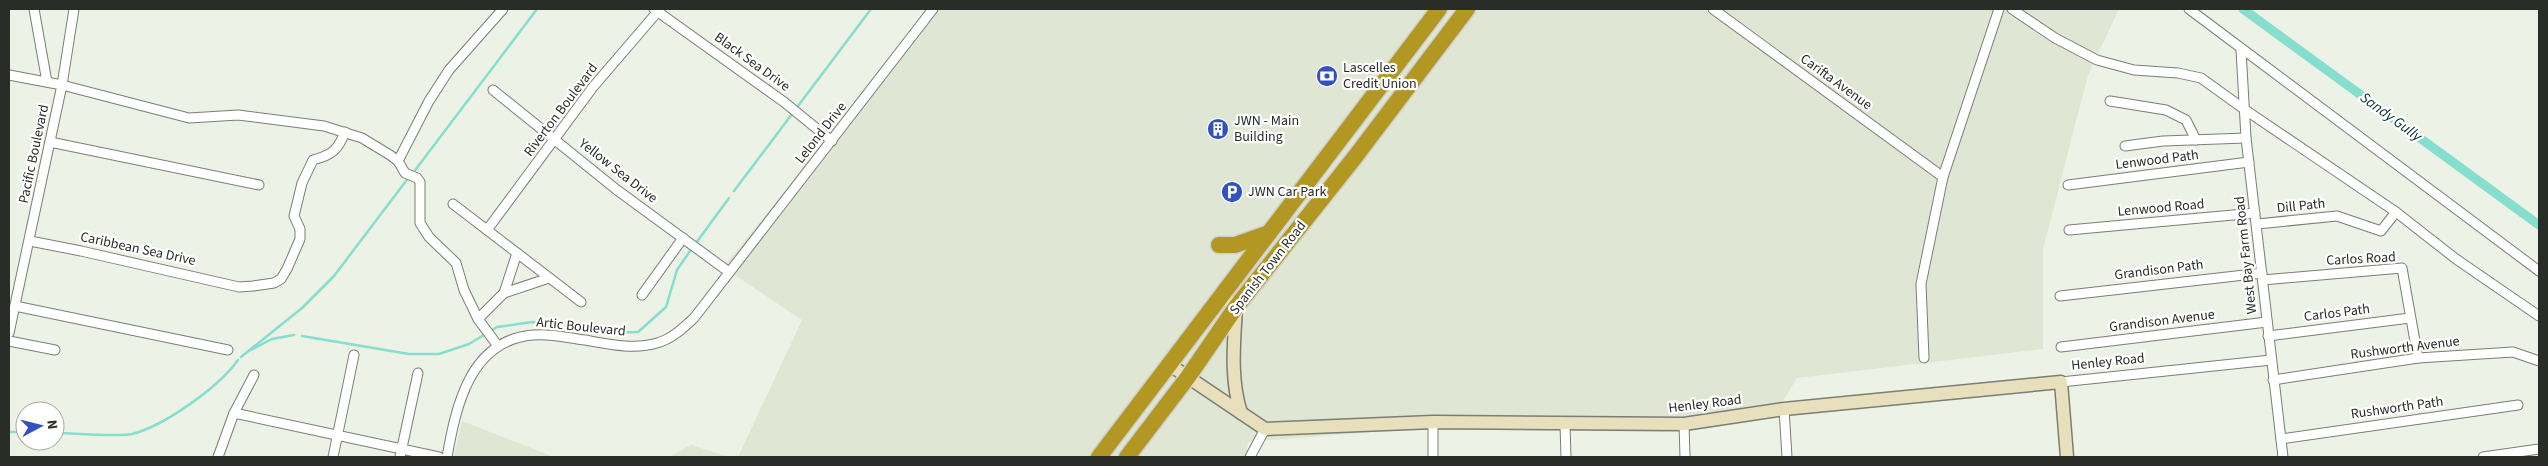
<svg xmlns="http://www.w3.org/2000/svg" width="2548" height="466" font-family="'Source Sans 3',sans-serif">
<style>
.built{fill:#dfe6d3}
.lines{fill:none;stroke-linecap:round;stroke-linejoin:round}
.stream{stroke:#86dece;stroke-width:2.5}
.canal{stroke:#86dece;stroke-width:9}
.street-casing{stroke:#7a7e73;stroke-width:11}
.secondary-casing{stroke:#7a7e73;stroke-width:15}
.highway-casing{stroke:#d0d1cf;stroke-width:19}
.street{stroke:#fff;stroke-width:9}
.secondary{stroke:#e8e0bd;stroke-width:12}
.highway{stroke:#b29722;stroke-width:16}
.labels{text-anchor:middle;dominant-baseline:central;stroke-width:4.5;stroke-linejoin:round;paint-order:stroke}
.street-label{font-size:14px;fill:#2a2c27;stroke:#fff}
.poi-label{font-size:14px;fill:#2a2c27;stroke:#fff;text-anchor:start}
.water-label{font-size:15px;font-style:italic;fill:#06322c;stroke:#fff}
</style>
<rect width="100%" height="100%" fill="#edf2e6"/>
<g class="built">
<polygon points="937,9 2119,9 2088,75 2043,249 2043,349 1797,378 1772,418 1665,432 1411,429 1248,442 1246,457 738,457 802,320 723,267"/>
<polygon points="462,421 554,457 454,457"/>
<polygon points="691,445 730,457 669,457"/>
</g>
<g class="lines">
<g class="stream">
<polyline points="413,173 537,9"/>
<polyline points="734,191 871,9"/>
<polyline points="696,243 729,198"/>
<polyline points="302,336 409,354 439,354 469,344 497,327 532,322 563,324 605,333 638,332 666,307 677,270 692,248"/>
<polyline points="251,350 272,339 294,335"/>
<polyline points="241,357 302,308 334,276 409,177"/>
<polyline points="9,432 25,432"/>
<path d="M55,433C74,433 116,437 132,434C164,426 219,387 238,360"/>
</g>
<polyline class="canal" points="2243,9 2539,225"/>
<g class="street-casing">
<g id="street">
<polyline points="34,9 47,82"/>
<polyline points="654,9 784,102 832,141"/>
<polyline points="1713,9 1943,177"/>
<polyline points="2012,9 2055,38 2097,60 2134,70 2178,73 2201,78 2244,109 2396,212 2456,259 2539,316"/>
<polyline points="2189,9 2539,271"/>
<polyline points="2241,50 2246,138 2283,457"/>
<polyline points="9,75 62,85 189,118 238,115 324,126 362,138 390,155 398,161 405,173 417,178 420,182 420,223 429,237 456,263 464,290 478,319 498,346"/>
<polyline points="493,90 617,190 729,272"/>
<polyline points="2110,101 2166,110 2186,120 2196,140"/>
<polyline points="50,142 259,185"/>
<polyline points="2125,146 2163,141 2246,138"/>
<polyline points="398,161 429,101 449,70 503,9"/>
<polyline points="2068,185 2249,162"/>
<polyline points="453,204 581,302"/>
<polyline points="2257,224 2337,216 2381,231 2396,212"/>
<polyline points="487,230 593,87 660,9"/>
<polyline points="2069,230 2255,213"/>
<path d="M30,241L81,251L239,287L253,286L274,283L281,279L287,269L300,239V229L294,216L302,183L313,160C332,155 338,150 345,132"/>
<polyline points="2263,280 2402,268 2418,358"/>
<polyline points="504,293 549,278"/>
<polyline points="642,295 683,238"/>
<polyline points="2060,296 2262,273"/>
<polyline points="15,306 228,350"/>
<polyline points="478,319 504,293 517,253"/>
<polyline points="9,333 62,85 74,9"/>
<polyline points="2268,336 2410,318"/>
<polyline points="9,341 55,350"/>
<polyline points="2061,347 2267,322"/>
<polyline points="1924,358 1921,284 1943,177 1999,9"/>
<polyline points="2273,380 2418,358 2513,352 2539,361"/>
<polyline points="2061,382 2271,360"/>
<polyline points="1784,409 1787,457"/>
<polyline points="234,413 439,457"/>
<polyline points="1433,422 1433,457"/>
<polyline points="1684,424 1685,457"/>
<polyline points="1565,425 1566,457"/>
<polyline points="2281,439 2518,405"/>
<polyline points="218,457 234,413 254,375"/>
<polyline points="333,457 354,355"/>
<polyline points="400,457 418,373"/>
<path d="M447,457C456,406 470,340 533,335C550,333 568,338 585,340C608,344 634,350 657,343C672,339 683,328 694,318L933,9"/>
<polyline points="1250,457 1265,429"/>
<polyline points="2483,457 2539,449"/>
</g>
</g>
<g class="secondary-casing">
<g id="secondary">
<path d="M1222,295L1236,307C1234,344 1230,378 1241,413"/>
<polyline points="1170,365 1265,429 1433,422 1684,424 1784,409 2061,382 2067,457"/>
</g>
</g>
<g class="highway-casing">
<g id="highway">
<polyline points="1219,245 1235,245 1269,233"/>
<polyline points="1099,457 1439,9"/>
<polyline points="1127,457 1188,377 1236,307 1355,157 1467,9"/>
</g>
</g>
<use href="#street" class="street"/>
<use href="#secondary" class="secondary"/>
<use href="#highway" class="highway"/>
</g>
<defs>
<g id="bank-disc" transform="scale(1.125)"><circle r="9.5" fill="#3351c1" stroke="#fff"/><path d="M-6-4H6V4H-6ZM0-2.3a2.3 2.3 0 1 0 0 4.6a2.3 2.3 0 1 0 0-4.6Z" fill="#fff"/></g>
<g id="building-disc" transform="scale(1.125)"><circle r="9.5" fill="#3351c1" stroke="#fff"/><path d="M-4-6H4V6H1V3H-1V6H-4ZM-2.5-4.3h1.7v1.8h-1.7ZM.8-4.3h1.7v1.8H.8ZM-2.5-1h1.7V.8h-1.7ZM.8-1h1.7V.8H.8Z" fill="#fff"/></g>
<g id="parking-disc" transform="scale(1.125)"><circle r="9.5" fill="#3351c1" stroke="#fff"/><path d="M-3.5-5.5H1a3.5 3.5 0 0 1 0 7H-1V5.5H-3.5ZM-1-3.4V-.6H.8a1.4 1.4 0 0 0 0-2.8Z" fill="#fff"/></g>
</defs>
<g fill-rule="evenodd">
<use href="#bank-disc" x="1327" y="76"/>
<use href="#building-disc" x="1218" y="129"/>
<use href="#parking-disc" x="1232" y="192"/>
</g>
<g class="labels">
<g class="street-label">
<text transform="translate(752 62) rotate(36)">Black Sea Drive</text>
<text transform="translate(1836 82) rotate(36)">Carifta Avenue</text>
<text transform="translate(561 110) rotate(-53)">Riverton Boulevard</text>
<text transform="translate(821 133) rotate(-52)">Lelond Drive</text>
<text transform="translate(34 154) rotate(-78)">Pacific Boulevard</text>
<text transform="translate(2157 160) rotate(-7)">Lenwood Path</text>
<text transform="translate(618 171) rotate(38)">Yellow Sea Drive</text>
<text transform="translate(2301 206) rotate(-6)">Dill Path</text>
<text transform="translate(2161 208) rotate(-5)">Lenwood Road</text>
<text transform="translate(138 249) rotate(12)">Caribbean Sea Drive</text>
<text transform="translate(2246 255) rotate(-96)">West Bay Farm Road</text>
<text transform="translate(2361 259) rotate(-3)">Carlos Road</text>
<text transform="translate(1268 268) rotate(-52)">Spanish Town Road</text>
<text transform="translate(2159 270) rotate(-7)">Grandison Path</text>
<text transform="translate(2337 313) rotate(-7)">Carlos Path</text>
<text transform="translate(2162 321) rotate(-7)">Grandison Avenue</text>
<text transform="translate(581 327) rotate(6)">Artic Boulevard</text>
<text transform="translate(2405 348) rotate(-7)">Rushworth Avenue</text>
<text transform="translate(2108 362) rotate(-6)">Henley Road</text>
<text transform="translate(1705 404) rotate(-7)">Henley Road</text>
<text transform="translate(2397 408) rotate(-8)">Rushworth Path</text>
</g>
<g class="poi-label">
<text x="1343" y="68">Lascelles<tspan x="1343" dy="16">Credit Union</tspan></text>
<text x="1234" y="121">JWN - Main<tspan x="1234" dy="16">Building</tspan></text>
<text x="1248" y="192">JWN Car Park</text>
</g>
<g class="water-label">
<text transform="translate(2391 117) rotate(36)">Sandy Gully</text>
</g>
</g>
<rect width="2548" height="466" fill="none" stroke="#2a2c27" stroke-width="20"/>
<g transform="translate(40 426) rotate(83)"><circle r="24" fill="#ffffff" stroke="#aaaba9"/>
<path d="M0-4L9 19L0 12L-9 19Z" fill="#3351c1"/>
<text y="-8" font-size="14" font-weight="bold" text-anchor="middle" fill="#2a2c27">N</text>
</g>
</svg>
